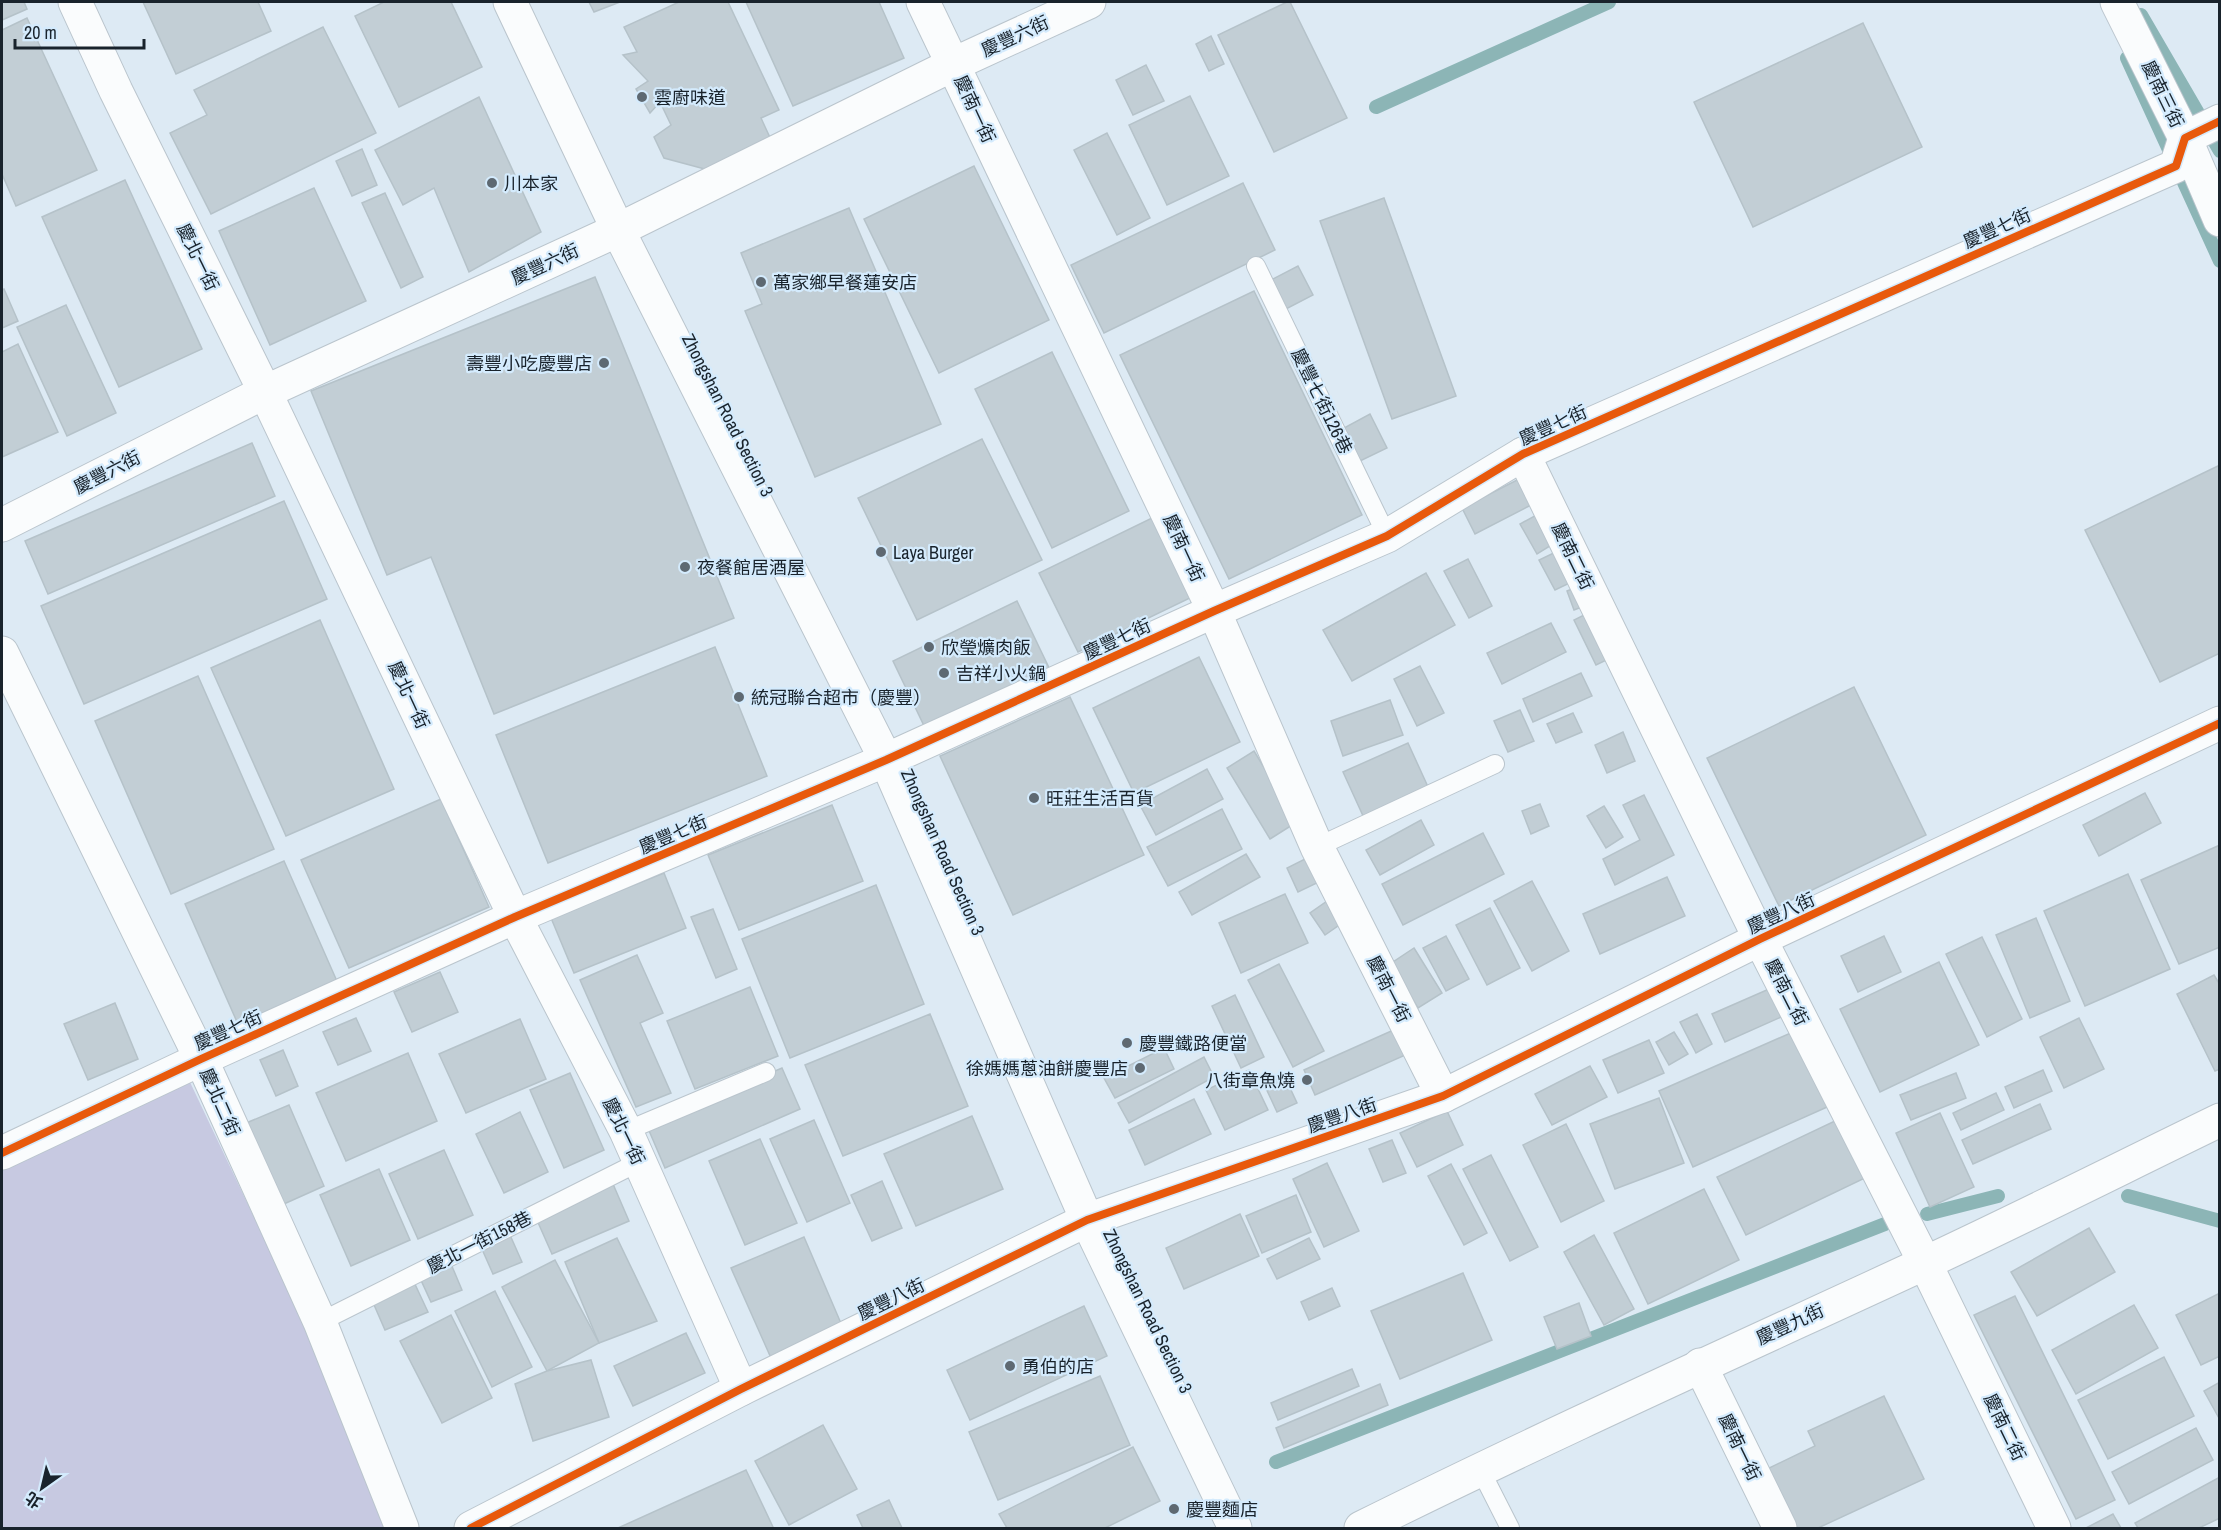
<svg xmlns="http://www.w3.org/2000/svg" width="2221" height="1530" font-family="'Archivo Narrow','Noto Sans TC',sans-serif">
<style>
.green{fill:#c7c9e1}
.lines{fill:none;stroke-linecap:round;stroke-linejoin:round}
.stream{stroke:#8cb5b6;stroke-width:14}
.building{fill:#c2ced5;stroke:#b5c2c9;stroke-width:1.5}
.service-casing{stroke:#bac5cd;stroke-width:20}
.minor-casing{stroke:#bac5cd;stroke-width:35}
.primary-casing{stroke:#bac5cd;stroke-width:35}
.service{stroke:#fafcfd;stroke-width:18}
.minor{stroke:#fafcfd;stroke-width:33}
.primary{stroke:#fafcfd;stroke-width:33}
.cycleway-casing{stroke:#d4ebfd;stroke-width:11}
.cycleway{stroke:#e8590c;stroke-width:8}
.poi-dot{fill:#5e6972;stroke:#d4ebfd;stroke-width:2}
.labels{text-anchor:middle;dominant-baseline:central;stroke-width:4.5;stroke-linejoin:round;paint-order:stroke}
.street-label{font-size:18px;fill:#19232c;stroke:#d4ebfd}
.poi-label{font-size:18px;fill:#19232c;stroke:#d4ebfd;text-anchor:start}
</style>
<rect width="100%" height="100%" fill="#ddeaf4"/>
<polygon class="green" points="189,1080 401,1528 2,1528 2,1169"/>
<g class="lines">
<g class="stream">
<polyline points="2141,15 2220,151"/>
<polyline points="2127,58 2220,261"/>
<polyline points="1376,107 1609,2"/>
<polyline points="2128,1196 2220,1221"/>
<polyline points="1927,1214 1998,1196"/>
<polyline points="1276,1462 1885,1224"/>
</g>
</g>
<g class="building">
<polygon points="2,2 24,2 27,9 2,20"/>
<polygon points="143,2 258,2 271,31 176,74"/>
<polygon points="384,2 451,2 482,67 399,107 355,16"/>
<polygon points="589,2 620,2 594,12"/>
<polygon points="679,2 728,2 779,110 761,118 772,142 712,171 664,158 654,137 671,125 660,102 650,113 636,89 648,81 623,55 637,52 624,27"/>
<polygon points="746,2 879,2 904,58 793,106"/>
<polygon points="1287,2 1290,2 1347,118 1274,152 1218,35"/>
<polygon points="27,18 97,170 16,206 2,174 2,30"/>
<polygon points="1863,23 1922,147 1753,227 1694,102"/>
<polygon points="323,27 376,133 211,214 170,133 207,115 194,90"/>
<polygon points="1211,36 1224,64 1209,71 1196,44"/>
<polygon points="1146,65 1164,101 1133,115 1116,80"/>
<polygon points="1190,96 1229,176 1167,205 1129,125"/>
<polygon points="479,97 541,232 469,272 434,188 403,205 375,150"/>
<polygon points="1107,133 1150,218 1117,235 1074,150"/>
<polygon points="362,149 377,185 352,196 336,161"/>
<polygon points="974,166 1049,320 939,373 864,219"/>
<polygon points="125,180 202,349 119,387 42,217"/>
<polygon points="1243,183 1275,250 1104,333 1071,265"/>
<polygon points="314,188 366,301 270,345 219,231"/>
<polygon points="385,193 423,277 401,288 362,203"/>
<polygon points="1384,198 1456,396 1392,419 1320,221"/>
<polygon points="849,208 941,424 815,477 745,311 762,304 741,253"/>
<polygon points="1298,266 1313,295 1284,310 1269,281"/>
<polygon points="595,277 734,618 494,714 431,557 387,575 311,391"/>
<polygon points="4,289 18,321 2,328 2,290"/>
<polygon points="1254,291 1362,515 1229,579 1120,355"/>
<polygon points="66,305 116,413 67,436 17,327"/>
<polygon points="18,344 58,432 2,457 2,352"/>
<polygon points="1052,352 1129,511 1052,548 975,389"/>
<polygon points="1370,414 1387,448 1360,461 1344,428"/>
<polygon points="982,439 1042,560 917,620 858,498"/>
<polygon points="252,443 275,496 48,594 25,541"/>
<polygon points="2220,465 2220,653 2160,682 2085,530"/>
<polygon points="1523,477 1537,502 1475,534 1462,508"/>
<polygon points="284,501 327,599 84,704 41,606"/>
<polygon points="1542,512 1558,541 1537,554 1520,524"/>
<polygon points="1152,518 1190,598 1078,652 1039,573"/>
<polygon points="1562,549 1578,579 1555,590 1539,560"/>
<polygon points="1468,559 1492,606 1469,618 1444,571"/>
<polygon points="1426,573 1455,625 1352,681 1323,630"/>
<polygon points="1585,584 1592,603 1574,610 1567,591"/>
<polygon points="1017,601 1051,672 927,732 893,661"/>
<polygon points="1594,610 1617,655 1596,665 1574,620"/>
<polygon points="320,620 394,789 286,836 211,668"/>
<polygon points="1551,623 1566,652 1502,684 1487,653"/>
<polygon points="715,647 767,776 548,863 496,735"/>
<polygon points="1199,657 1240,742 1134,793 1093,708"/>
<polygon points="1420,666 1444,713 1417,726 1394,679"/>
<polygon points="1581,673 1592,696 1533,722 1523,699"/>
<polygon points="198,676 274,849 171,894 95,721"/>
<polygon points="1854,687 1926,835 1779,906 1707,758"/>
<polygon points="1070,697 1144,855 1013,915 940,756"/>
<polygon points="1390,700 1403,735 1343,756 1331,721"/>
<polygon points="1520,710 1534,741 1508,752 1494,721"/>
<polygon points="1573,713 1582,732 1556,743 1547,724"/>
<polygon points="1623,732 1635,761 1607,773 1595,745"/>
<polygon points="1408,743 1429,789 1364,818 1343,772"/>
<polygon points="1254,751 1297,822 1270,839 1227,768"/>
<polygon points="1207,769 1223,799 1156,835 1140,805"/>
<polygon points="2145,793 2161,823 2099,856 2083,825"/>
<polygon points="1644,795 1674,855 1615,885 1603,859 1640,840 1623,805"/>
<polygon points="441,799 489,907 349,968 301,860"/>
<polygon points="1540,804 1549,826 1531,834 1522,811"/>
<polygon points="832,805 863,881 739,930 708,855"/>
<polygon points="1604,806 1623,837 1606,848 1587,816"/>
<polygon points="1222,809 1242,849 1168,886 1147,847"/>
<polygon points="1421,820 1434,845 1380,875 1366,850"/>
<polygon points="1483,833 1504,874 1403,925 1382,884"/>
<polygon points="2220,845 2220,947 2179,964 2141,880"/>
<polygon points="1246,854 1260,877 1192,915 1179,892"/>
<polygon points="1309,857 1321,881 1298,892 1287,868"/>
<polygon points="284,861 340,988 241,1031 185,904"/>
<polygon points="664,873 686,928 574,973 551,918"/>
<polygon points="2128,874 2170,969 2085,1006 2044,911"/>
<polygon points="1667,877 1685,916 1600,954 1583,914"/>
<polygon points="1532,881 1569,951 1532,971 1494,901"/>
<polygon points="876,885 924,1004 790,1058 742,939"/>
<polygon points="1285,894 1308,943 1241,973 1219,923"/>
<polygon points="1330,899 1345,921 1325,935 1310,913"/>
<polygon points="1490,908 1520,968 1487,985 1456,925"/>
<polygon points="713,909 737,969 716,978 691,917"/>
<polygon points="2036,918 2070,1001 2030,1018 1996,935"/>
<polygon points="1446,936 1469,979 1446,991 1423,948"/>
<polygon points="1884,936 1901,972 1858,992 1841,956"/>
<polygon points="1982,937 2022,1019 1987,1037 1946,954"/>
<polygon points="1414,948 1442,993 1418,1008 1390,964"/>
<polygon points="637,955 663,1013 640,1023 671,1093 636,1107 580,980"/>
<polygon points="1939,962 1979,1045 1880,1092 1840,1009"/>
<polygon points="1279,964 1324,1051 1293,1067 1248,980"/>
<polygon points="440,972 458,1012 412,1032 394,992"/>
<polygon points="2214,975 2220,985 2220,1069 2215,1071 2177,994"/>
<polygon points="750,987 778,1056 695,1089 667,1021"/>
<polygon points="1769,989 1781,1017 1725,1042 1712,1014"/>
<polygon points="1235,995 1264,1057 1241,1068 1212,1006"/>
<polygon points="115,1003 138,1059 88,1080 64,1024"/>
<polygon points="930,1014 968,1106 843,1156 805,1065"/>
<polygon points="1697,1014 1712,1044 1696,1053 1680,1022"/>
<polygon points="356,1018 371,1051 338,1065 323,1032"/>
<polygon points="2079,1018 2104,1069 2064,1088 2040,1037"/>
<polygon points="520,1019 546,1079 466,1113 439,1054"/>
<polygon points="1398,1028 1410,1053 1315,1095 1304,1070"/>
<polygon points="1802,1028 1836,1103 1693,1167 1659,1091"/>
<polygon points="1674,1032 1688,1054 1669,1065 1656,1042"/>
<polygon points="1649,1040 1664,1073 1618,1093 1603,1060"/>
<polygon points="1164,1048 1174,1069 1115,1098 1104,1078"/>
<polygon points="283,1050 298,1086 276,1096 260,1060"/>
<polygon points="408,1053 437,1121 346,1161 316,1093"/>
<polygon points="1204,1057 1214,1077 1129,1123 1118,1103"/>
<polygon points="1590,1066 1607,1097 1552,1125 1535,1094"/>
<polygon points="782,1068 800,1109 665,1168 647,1126"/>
<polygon points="1249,1070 1268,1110 1225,1130 1206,1090"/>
<polygon points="2043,1070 2052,1091 2014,1108 2005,1087"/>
<polygon points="570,1073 604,1150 564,1168 530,1090"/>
<polygon points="1956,1073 1966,1098 1911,1120 1900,1095"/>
<polygon points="1284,1075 1297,1103 1277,1112 1264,1084"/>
<polygon points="1996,1093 2004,1110 1961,1130 1953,1113"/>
<polygon points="1659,1098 1684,1163 1615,1189 1590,1124"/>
<polygon points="1194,1099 1211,1134 1145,1165 1129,1130"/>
<polygon points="2040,1104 2051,1129 1973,1164 1962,1140"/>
<polygon points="289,1105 324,1186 275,1208 239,1126"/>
<polygon points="1447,1111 1463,1145 1417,1167 1400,1133"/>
<polygon points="520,1112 548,1172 504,1193 476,1134"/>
<polygon points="1940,1113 1974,1187 1930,1207 1896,1133"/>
<polygon points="972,1116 1003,1189 916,1226 884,1154"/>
<polygon points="814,1120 850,1203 807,1222 770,1139"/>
<polygon points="1837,1120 1865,1178 1746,1235 1717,1177"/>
<polygon points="1566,1124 1604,1201 1561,1222 1523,1145"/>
<polygon points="760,1139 797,1223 745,1245 709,1161"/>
<polygon points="1392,1140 1406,1173 1383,1182 1369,1149"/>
<polygon points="444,1150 473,1215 418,1239 389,1174"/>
<polygon points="1491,1155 1538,1247 1510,1261 1463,1169"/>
<polygon points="1327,1163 1359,1231 1324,1247 1293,1179"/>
<polygon points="1451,1164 1487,1233 1464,1245 1428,1176"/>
<polygon points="379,1169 410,1240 351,1266 320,1195"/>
<polygon points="882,1181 902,1228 872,1241 851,1195"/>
<polygon points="613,1184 629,1221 552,1254 536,1218"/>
<polygon points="1704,1189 1739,1260 1648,1304 1614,1233"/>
<polygon points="1296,1195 1311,1232 1262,1253 1246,1216"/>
<polygon points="1240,1214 1259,1256 1184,1289 1166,1248"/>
<polygon points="2089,1228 2115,1272 2037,1316 2011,1272"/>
<polygon points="510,1235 522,1262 493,1274 481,1247"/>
<polygon points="1594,1235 1634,1309 1604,1325 1564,1252"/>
<polygon points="804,1237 843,1328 771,1358 731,1268"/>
<polygon points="617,1238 657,1321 599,1343 565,1262"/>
<polygon points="1309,1238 1320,1259 1277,1279 1267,1259"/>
<polygon points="555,1260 599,1343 547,1371 502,1287"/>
<polygon points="451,1264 462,1290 431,1302 420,1278"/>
<polygon points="1463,1273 1492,1340 1400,1379 1371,1311"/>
<polygon points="413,1280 428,1312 385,1330 371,1298"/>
<polygon points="1332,1288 1340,1306 1309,1320 1301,1302"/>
<polygon points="495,1291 532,1367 492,1387 455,1311"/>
<polygon points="2220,1293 2220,1356 2201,1365 2176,1315"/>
<polygon points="2015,1296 2115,1500 2076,1519 1974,1315"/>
<polygon points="1579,1303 1591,1336 1557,1349 1544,1317"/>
<polygon points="2134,1305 2158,1348 2076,1394 2052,1350"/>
<polygon points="1084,1306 1107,1356 970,1420 947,1370"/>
<polygon points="451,1315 492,1398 442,1423 400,1341"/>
<polygon points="686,1333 705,1373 633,1406 614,1366"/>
<polygon points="2164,1357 2194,1416 2108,1459 2078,1400"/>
<polygon points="591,1360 609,1417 533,1441 515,1384 547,1371"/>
<polygon points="1352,1369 1359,1386 1278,1420 1271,1403"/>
<polygon points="1100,1376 1130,1445 998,1500 969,1432"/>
<polygon points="2220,1382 2220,1420 2204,1391"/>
<polygon points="1380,1384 1388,1405 1284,1448 1276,1428"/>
<polygon points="1884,1396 1924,1479 1818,1528 1795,1528 1767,1469 1815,1446 1808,1431"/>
<polygon points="823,1425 857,1489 789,1525 755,1461"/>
<polygon points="2196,1428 2213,1460 2129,1504 2112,1472"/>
<polygon points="1133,1447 1160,1501 1105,1528 1007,1528 999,1514"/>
<polygon points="746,1470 773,1527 770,1528 618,1528"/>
<polygon points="2220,1477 2220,1518 2199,1528 2138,1528 2135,1523"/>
<polygon points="889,1500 902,1528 863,1528 857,1515"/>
<polygon points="2113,1514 2121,1528 2086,1528"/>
</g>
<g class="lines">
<g class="service-casing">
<g id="service">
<polyline points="1256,266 1387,536"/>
<polyline points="1317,847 1495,764"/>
<polyline points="626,1131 766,1072"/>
<polyline points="320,1322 639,1162"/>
<polyline points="1480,1469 1510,1528"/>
</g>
</g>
<g class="minor-casing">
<g id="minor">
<polyline points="75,2 116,91 265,392 515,917 626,1131 741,1389"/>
<polyline points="923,2 1214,611 1317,847 1443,1096"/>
<polyline points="2117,2 2185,138 2220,220"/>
<polyline points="1523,454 1760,939 1925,1263 2054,1528"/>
<polyline points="2,525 265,392 618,230 954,64 1089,2"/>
<polyline points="2,653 201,1059 320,1322 402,1528"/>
<polyline points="2,1153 201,1059 515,917 886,760 1214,611 1387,536 1523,454 2176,166 2185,138 2220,121"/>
<polyline points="1700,1365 1780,1528"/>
<polyline points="471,1528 741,1389 1087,1220 1443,1096 1760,939 2220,723"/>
<path d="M1361,1528C1546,1436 1735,1351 1923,1264C2022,1218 2121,1168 2220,1120"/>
</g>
</g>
<g class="primary-casing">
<polyline id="primary" points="510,2 618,230 886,760 1087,1220 1235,1528"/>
</g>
<use href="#service" class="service"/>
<use href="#minor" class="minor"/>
<use href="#primary" class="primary"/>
<g class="cycleway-casing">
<g id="cycleway">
<polyline points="2,1153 201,1059 515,917 886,760 1214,611 1387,536 1523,454 2176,166 2185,138 2220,121"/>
<polyline points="471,1528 741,1389 1087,1220 1443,1096 1760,939 2220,723"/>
</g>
</g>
<use href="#cycleway" class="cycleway"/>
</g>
<g class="poi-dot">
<circle cx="642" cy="97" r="6"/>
<circle cx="492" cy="183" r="6"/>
<circle cx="761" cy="282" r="6"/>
<circle cx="604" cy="363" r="6"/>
<circle cx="881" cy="552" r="6"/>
<circle cx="685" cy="567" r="6"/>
<circle cx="929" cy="647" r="6"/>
<circle cx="944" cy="673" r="6"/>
<circle cx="739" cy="697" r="6"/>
<circle cx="1034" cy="798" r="6"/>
<circle cx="1127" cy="1043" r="6"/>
<circle cx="1140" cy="1068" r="6"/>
<circle cx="1307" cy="1080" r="6"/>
<circle cx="1010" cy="1366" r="6"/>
<circle cx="1174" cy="1509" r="6"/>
</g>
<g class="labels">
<g class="street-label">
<text transform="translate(1015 36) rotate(-25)">慶豐六街</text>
<text transform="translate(2163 94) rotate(64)">慶南三街</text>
<text transform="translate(975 109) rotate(65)">慶南一街</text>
<text transform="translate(1997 228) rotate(-24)">慶豐七街</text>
<text transform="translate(198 257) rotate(64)">慶北一街</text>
<text transform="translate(545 264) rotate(-25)">慶豐六街</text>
<text transform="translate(1322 401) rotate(64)">慶豐七街126巷</text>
<text transform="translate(728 415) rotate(63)">Zhongshan Road Section 3</text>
<text transform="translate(1553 425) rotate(-24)">慶豐七街</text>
<text transform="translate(107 472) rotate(-27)">慶豐六街</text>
<text transform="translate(1184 548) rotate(65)">慶南一街</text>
<text transform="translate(1573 556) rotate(64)">慶南二街</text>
<text transform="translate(1117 639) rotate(-25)">慶豐七街</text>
<text transform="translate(409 695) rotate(65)">慶北一街</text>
<text transform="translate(673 834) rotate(-23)">慶豐七街</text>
<text transform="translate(943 852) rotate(66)">Zhongshan Road Section 3</text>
<text transform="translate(1781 913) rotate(-25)">慶豐八街</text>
<text transform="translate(1389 989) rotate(63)">慶南一街</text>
<text transform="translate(1787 992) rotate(63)">慶南二街</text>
<text transform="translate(228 1030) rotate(-24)">慶豐七街</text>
<text transform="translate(220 1102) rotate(66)">慶北二街</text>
<text transform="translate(1342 1115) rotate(-19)">慶豐八街</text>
<text transform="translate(624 1131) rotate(64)">慶北一街</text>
<text transform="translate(479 1242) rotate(-27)">慶北一街158巷</text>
<text transform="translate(891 1299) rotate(-26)">慶豐八街</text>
<text transform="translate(1148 1311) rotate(64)">Zhongshan Road Section 3</text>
<text transform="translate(1790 1324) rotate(-25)">慶豐九街</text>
<text transform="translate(2005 1427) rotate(64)">慶南二街</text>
<text transform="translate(1740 1447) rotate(64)">慶南一街</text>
</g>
<g class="poi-label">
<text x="654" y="97">雲廚味道</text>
<text x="504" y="183">川本家</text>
<text x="773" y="282">萬家鄉早餐蓮安店</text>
<text x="592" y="363" text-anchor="end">壽豐小吃慶豐店</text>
<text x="893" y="552">Laya Burger</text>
<text x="697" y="567">夜餐館居酒屋</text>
<text x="941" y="647">欣瑩爌肉飯</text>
<text x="956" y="673">吉祥小火鍋</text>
<text x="751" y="697">統冠聯合超市（慶豐）</text>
<text x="1046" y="798">旺莊生活百貨</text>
<text x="1139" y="1043">慶豐鐵路便當</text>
<text x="1128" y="1068" text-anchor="end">徐媽媽蔥油餅慶豐店</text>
<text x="1295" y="1080" text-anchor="end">八街章魚燒</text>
<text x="1022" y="1366">勇伯的店</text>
<text x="1186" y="1509">慶豐麵店</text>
</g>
</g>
<rect width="2221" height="1530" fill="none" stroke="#19232c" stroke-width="6"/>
<g transform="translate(42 1488) rotate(214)" stroke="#d4ebfd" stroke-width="4.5" paint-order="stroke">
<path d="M0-4.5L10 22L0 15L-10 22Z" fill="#19232c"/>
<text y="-9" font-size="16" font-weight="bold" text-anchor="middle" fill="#19232c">北</text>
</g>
<path d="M15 39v9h129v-9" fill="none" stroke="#19232c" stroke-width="3"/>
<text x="24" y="39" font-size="18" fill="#19232c" stroke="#d4ebfd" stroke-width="4.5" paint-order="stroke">20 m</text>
</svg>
